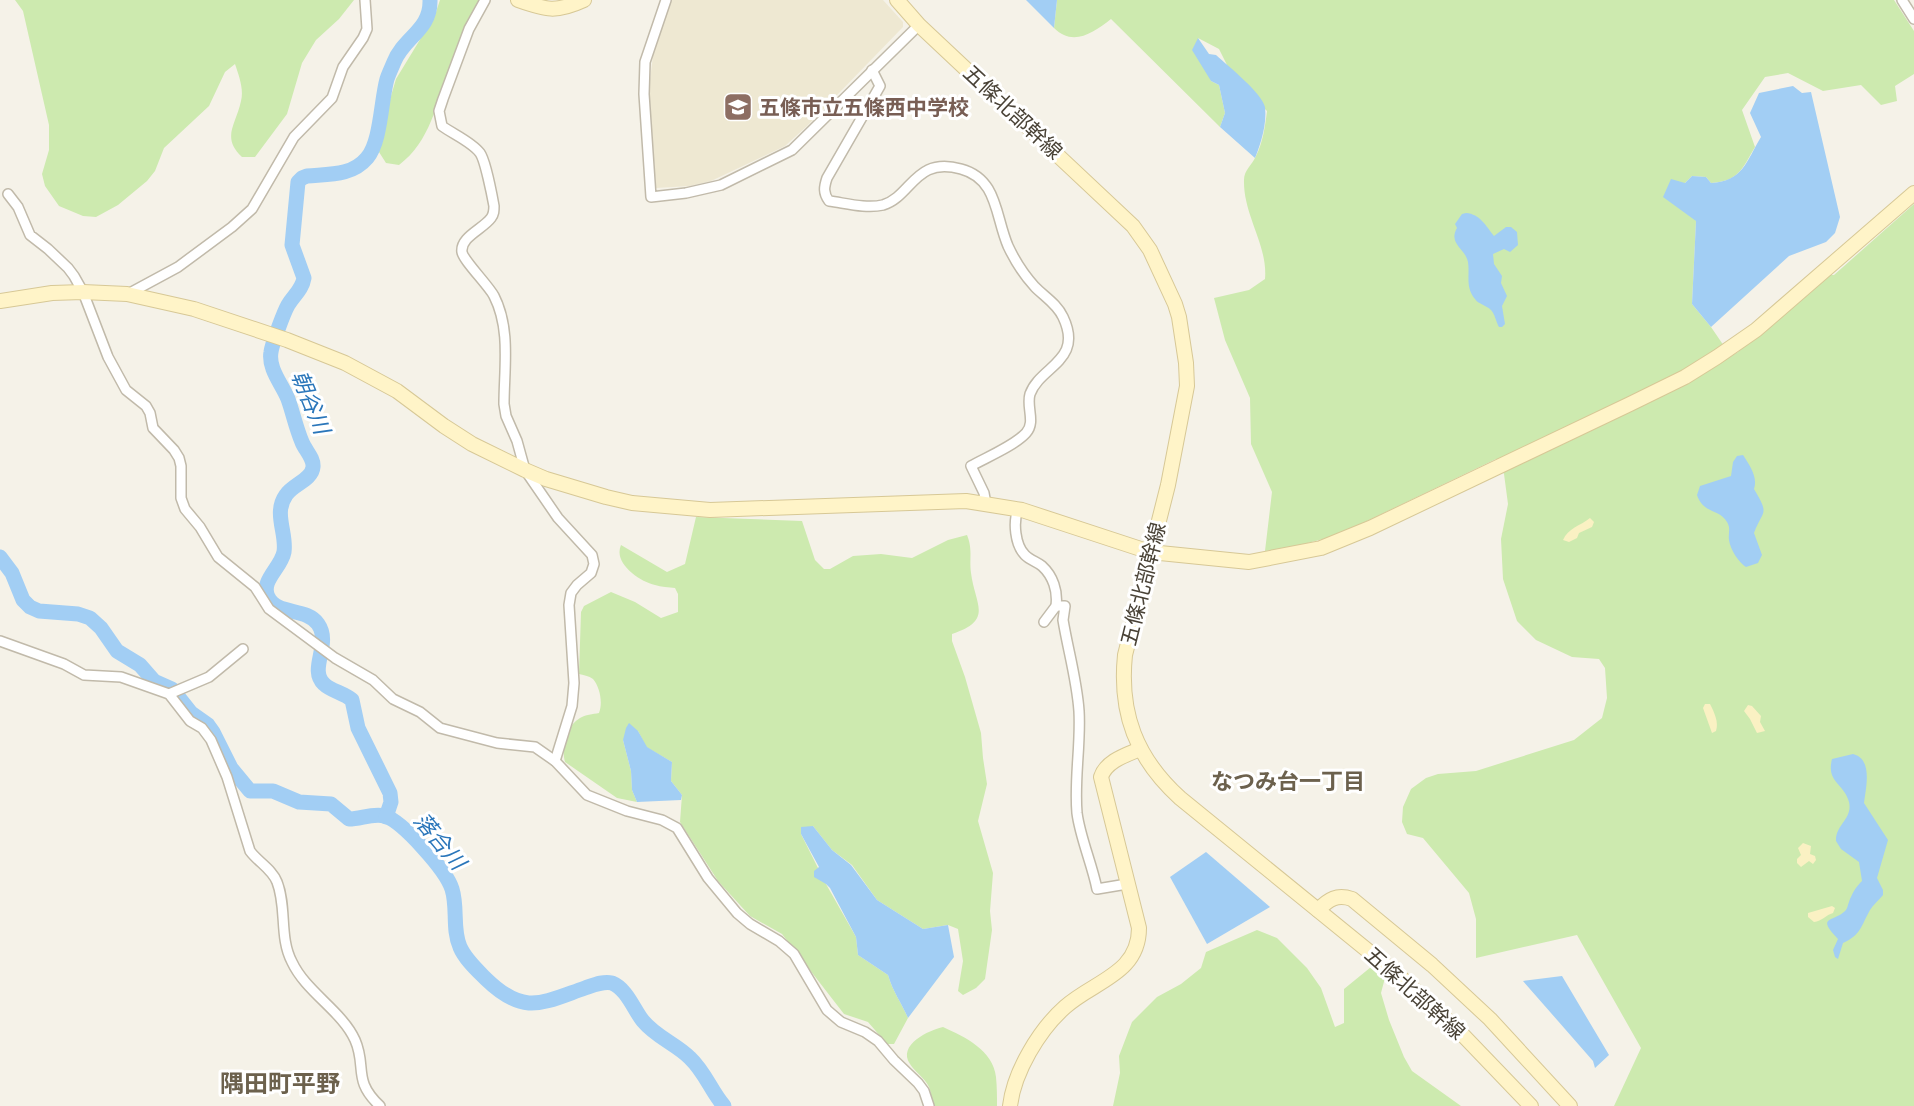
<svg xmlns="http://www.w3.org/2000/svg" width="1914" height="1106" font-family="'Space Grotesk','Noto Sans JP',sans-serif">
<style>
.education{fill:#eee8d2}
.green{fill:#cdeaaf}
.sand{fill:#faf1c3}
.water{fill:#a2cef4}
.lines{fill:none;stroke-linecap:round;stroke-linejoin:round}
.river{stroke:#a2cef4;stroke-width:15}
.street-casing{stroke:#c1baaa;stroke-width:12}
.secondary-casing{stroke:#d7c896;stroke-width:16}
.street{stroke:#fff;stroke-width:9}
.secondary{stroke:#fff4c8;stroke-width:14}
.labels{text-anchor:middle;dominant-baseline:central;stroke-width:6;stroke-linejoin:round;paint-order:stroke}
.education-label{font-size:21px;font-weight:bold;fill:#785e54;stroke:#fff;text-anchor:start}
.street-label{font-size:21px;fill:#494236;stroke:#fff}
.water-label{font-size:22px;font-style:italic;fill:#2a76ba;stroke:#fff}
.neighbourhood-label{font-size:22px;font-weight:bold;fill:#6c614d;stroke:#fff}
.quarter-label{font-size:24px;font-weight:bold;fill:#6c614d;stroke:#fff}
</style>
<rect width="100%" height="100%" fill="#f5f2e8"/>
<polygon class="education" points="672,0 883,0 903,22 903,27 807,126 785,146 711,181 690,186 656,188 649,88 654,48"/>
<g class="green">
<path d="M15,0H354L339,19L316,40L302,63L287,114L255,157H242C221,137 236,125 241,101C244,89 239,76 235,64L225,72L209,106L164,148L155,171L147,181L118,205L96,217L83,216L59,206L45,186L42,174L49,150V125L23,11Z"/>
<path d="M440,0H487C475,23 463,46 451,70C435,104 431,141 399,165L386,163L379,152L378,140L396,79L435,15Z"/>
<path d="M1057,0H1894L1914,31V74L1895,86L1897,101L1881,105L1861,85L1823,91L1788,73L1765,77L1742,110L1755,147C1742,169 1739,181 1711,183L1706,177L1692,176L1685,183L1696,221L1692,304L1711,327L1724,346L1703,373L1738,352L1829,275H1834L1914,204V1106H1614L1641,1048L1577,935L1476,958V919L1469,893L1423,838L1407,834L1402,822L1403,807L1411,789L1426,778L1438,774L1476,771L1574,740L1602,718L1607,698L1605,668L1599,659L1572,657L1536,640L1517,621L1503,579L1501,539L1508,504L1504,474L1496,459L1338,535L1285,549L1265,551L1272,492L1251,444L1250,398L1225,340L1214,298L1249,290L1265,279C1268,245 1243,215 1244,180C1244,170 1252,165 1256,156C1263,142 1265,127 1267,111L1235,81L1219,49L1198,38L1211,81L1219,85L1225,113L1220,127L1111,19C1093,33 1073,47 1054,28Z"/>
<path d="M696,517L802,521L815,560L824,569H830L853,556L881,554L912,558L948,540L967,535C973,550 969,558 971,573C975,605 994,620 952,634V641L965,677L981,733L983,758L987,784L978,821L993,873L990,911L992,930L985,979L976,988L963,995L958,991L963,961L958,929L948,925L923,929L877,900L852,865L832,850L813,826L801,834L826,884L856,937L858,955L888,975C893,992 901,1002 908,1018L894,1044H887L868,1022L844,1014L782,934L750,916L718,881L680,822L682,795L671,781L672,762L646,747L638,731L623,740L631,771L632,790L637,802L617,798L565,762C561,748 566,726 580,718C585,715 593,714 599,713C603,703 600,687 593,679C589,676 583,675 579,674L581,612L584,606L611,592L635,602L661,618L678,612V594L675,588C669,587 661,587 655,585C639,581 613,563 621,545L667,572L685,564Z"/>
<polygon points="1257,930 1277,938 1307,968 1321,988 1335,1027 1344,1023 1344,989 1371,967 1386,974 1381,993 1389,1020 1404,1057 1412,1071 1461,1106 1113,1106 1120,1073 1119,1056 1132,1022 1157,997 1181,984 1201,968 1206,952"/>
<path d="M943,1027C965,1037 993,1050 996,1077C997,1087 997,1097 997,1106H933C932,1100 931,1092 929,1087C925,1078 915,1072 910,1064C897,1045 929,1030 943,1027Z"/>
</g>
<g class="sand">
<path d="M1590,518L1594,522L1592,527L1579,533L1577,538L1569,542L1563,540C1568,528 1580,526 1590,518Z"/>
<path d="M1705,704H1710C1714,712 1719,722 1716,731L1712,733L1703,708Z"/>
<polygon points="1748,705 1752,706 1761,716 1760,722 1765,731 1757,733 1750,719 1744,711"/>
<polygon points="1803,843 1811,846 1810,854 1815,856 1816,860 1813,864 1809,861 1801,867 1797,863 1797,859 1801,855 1798,848"/>
<path d="M1832,906L1835,908L1833,913C1826,915 1822,921 1814,922L1808,917V913Z"/>
</g>
<g class="water">
<polygon points="1026,0 1057,0 1054,28"/>
<path d="M1198,38L1209,54L1216,55C1228,66 1262,93 1265,107C1267,124 1261,143 1255,158L1220,127L1225,113L1219,85L1211,81L1192,50Z"/>
<path d="M1793,86L1802,93L1811,92L1840,217L1835,233L1826,242L1789,256L1711,327L1692,304L1696,221L1663,197L1671,179L1685,183L1692,176L1706,177L1711,183C1743,181 1746,162 1761,137L1750,113L1759,93Z"/>
<path d="M1466,213C1480,214 1486,226 1494,236L1506,227H1511L1517,232L1518,245L1510,252L1504,249L1493,254L1494,264L1502,276L1501,283L1507,296L1502,306L1505,324L1502,327H1499C1496,322 1495,314 1491,310C1486,305 1478,304 1475,299C1465,287 1470,275 1468,262C1465,248 1448,244 1457,228L1455,224L1462,214Z"/>
<path d="M1743,455C1750,466 1758,477 1754,489C1770,516 1763,509 1754,533L1762,555L1758,563L1746,567C1739,563 1730,549 1729,540C1728,534 1731,528 1727,522C1720,509 1703,514 1697,495L1700,486L1731,476L1733,462L1737,456Z"/>
<polygon points="629,723 638,731 647,747 672,762 671,781 682,795 681,800 637,802 632,790 631,771 623,740 626,728"/>
<path d="M1853,754C1873,759 1866,787 1864,803L1888,840L1877,878L1883,890V895C1879,900 1873,905 1870,910C1861,926 1861,935 1843,943L1838,959L1835,957L1833,950L1838,939C1815,915 1834,923 1846,910C1848,907 1849,900 1851,897C1854,890 1857,886 1862,881L1859,862L1841,849L1836,841C1835,825 1853,819 1849,802C1844,783 1826,783 1832,759Z"/>
<path d="M813,826L832,850L851,865L877,900L923,929L948,925L954,957L908,1018C901,1002 893,992 888,975L858,955L856,937L830,888L826,884L814,877V871L819,867L801,834V827Z"/>
<polygon points="1206,852 1270,907 1207,944 1170,877"/>
<polygon points="1562,976 1609,1055 1595,1068 1593,1061 1523,981"/>
</g>
<g class="lines">
<g class="river">
<path d="M0,557L12,573L23,600L30,607L39,611L78,614L90,618L101,628L117,651L140,665L154,681L172,689L191,713L208,725L213,732L231,768L250,791H273L299,802L331,804L349,819C361,819 372,813 385,816C403,822 446,870 452,889C458,908 452,929 460,947C465,959 477,970 486,979C524,1016 542,1003 585,988C594,985 603,981 612,983C627,989 634,1010 643,1021C656,1037 676,1044 690,1058C705,1072 711,1091 724,1106"/>
<path d="M386,817L391,802L390,793L358,728L352,700C344,693 331,691 324,684C308,669 332,644 318,624C306,607 277,616 268,597C260,581 281,568 284,552C287,533 273,513 286,495C293,484 312,480 313,467C314,458 305,450 302,442C296,428 293,413 288,399C282,384 268,369 271,352C272,344 284,312 288,305C294,295 302,290 304,278L292,245L298,182L302,178L307,176C329,174 352,176 367,158C381,142 381,100 387,79C389,73 392,67 394,62C404,37 431,30 430,0"/>
</g>
<g class="street-casing">
<g id="street">
<path d="M485,0L469,29L443,99L439,111L442,126C453,134 472,142 480,153C485,160 492,195 494,206C494,211 494,214 491,218C483,229 460,237 462,252C463,260 489,286 494,296C511,329 504,369 504,404L506,416L517,441L525,470L558,518L592,555L594,564L591,573L577,585L571,593L569,605L574,683L572,706L555,761"/>
<polyline points="666,0 645,62 644,94 651,197 686,193 721,185 792,150 919,25"/>
<polyline points="1902,0 1914,19"/>
<path d="M872,70L880,86L827,178C824,187 823,193 829,201C845,203 866,209 883,205C912,196 915,156 961,169C998,179 995,216 1008,246C1015,261 1024,275 1035,287C1045,297 1057,304 1063,317C1084,361 1040,366 1030,394C1026,407 1036,422 1026,433C1014,446 987,457 971,466L984,493L986,504"/>
<polyline points="8,194 18,207 30,235 48,249 68,268 74,276 83,292 108,357 126,390 146,406 150,413 153,428 174,450 179,458 181,466 181,498 185,509 200,527 218,557 255,587 269,609 335,658 373,680 393,699 420,712 440,728 497,743 535,747 555,761 587,795 627,811 662,820 677,828 708,878 737,913 750,924 779,941 794,954 827,1010 841,1022 865,1032 878,1041 894,1060 918,1083 924,1091 929,1106"/>
<polyline points="128,294 178,267 232,227 252,209 294,137 332,98 343,67 363,38 367,29 365,0"/>
<path d="M1018,510C1013,522 1015,545 1025,555C1030,560 1037,562 1042,566C1053,576 1058,591 1056,606L1044,622"/>
<path d="M1056,606H1065L1063,620C1068,650 1077,681 1079,711C1081,745 1074,779 1077,813C1080,837 1092,864 1097,889L1127,884"/>
<path d="M0,641L64,664L84,675L121,677L169,694L190,721L202,728L211,740L227,777L250,851C258,862 272,869 277,882C287,907 279,938 292,962C306,992 342,1011 355,1040C367,1067 352,1080 380,1106"/>
<polyline points="169,694 209,677 243,649"/>
</g>
</g>
<g class="secondary-casing">
<g id="secondary">
<path d="M518,0C546,10 556,13 584,0"/>
<path d="M897,0L919,25L1133,226L1150,250L1175,304L1179,317L1186,363L1187,386L1168,485L1125,655C1119,713 1136,758 1180,798L1399,976L1459,1031L1531,1106"/>
<polyline points="0,301 52,293 83,292 127,294 194,309 287,340 345,363 397,391 444,426 472,444 525,470 546,479 606,497 632,503 710,510 966,501 1022,510 1150,552 1249,562 1321,548 1370,528 1630,404 1685,377 1717,357 1756,330 1914,193"/>
<path d="M1318,910C1329,899 1337,894 1352,899L1432,965L1490,1019L1570,1106"/>
<path d="M1010,1106C1014,1072 1039,1030 1065,1007C1094,981 1139,974 1139,928L1101,777C1106,761 1126,755 1140,749"/>
</g>
</g>
<use href="#street" class="street"/>
<use href="#secondary" class="secondary"/>
</g>
<defs>
<g id="school-square" transform="scale(1.5)"><rect x="-9" y="-9" width="18" height="18" rx="4" fill="#8d6e63" stroke="#fff"/><path d="M0-5L7-2L0 1L-7-2ZM-4 1L0 2.5L4 1V4Q0 6-4 4Z" fill="#fff"/></g>
</defs>
<g fill-rule="evenodd">
<use href="#school-square" x="738" y="107"/>
</g>
<g class="labels">
<g class="education-label">
<text x="759" y="107">五條市立五條西中学校</text>
</g>
<g class="street-label">
<text transform="translate(1013 112) rotate(43)">五條北部幹線</text>
<text transform="translate(1143 584) rotate(-76)">五條北部幹線</text>
<text transform="translate(1415 993) rotate(42)">五條北部幹線</text>
</g>
<g class="water-label">
<text transform="translate(311 402) rotate(68)">朝谷川</text>
<text transform="translate(440 841) rotate(50)">落合川</text>
</g>
<g class="neighbourhood-label">
<text x="1288" y="781">なつみ台一丁目</text>
</g>
<g class="quarter-label">
<text x="280" y="1083">隅田町平野</text>
</g>
</g>
</svg>
